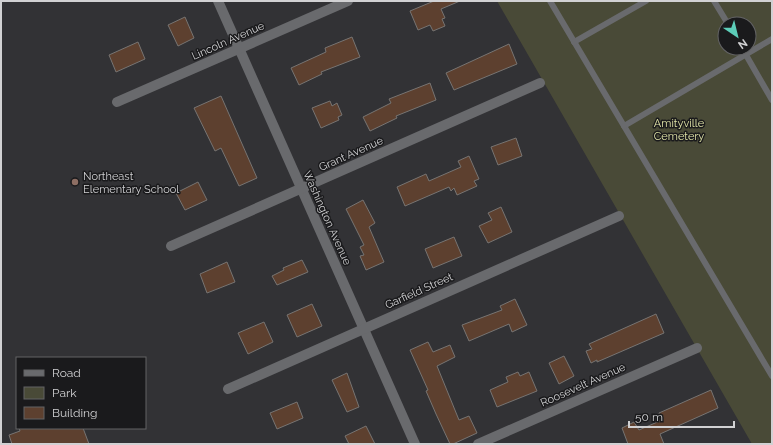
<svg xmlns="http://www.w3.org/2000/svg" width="773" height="445" font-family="Raleway,sans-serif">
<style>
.green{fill:#494a37;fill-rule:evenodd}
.building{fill:#5d402f;stroke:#777472}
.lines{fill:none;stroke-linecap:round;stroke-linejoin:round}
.service{stroke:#696a6d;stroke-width:6}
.minor{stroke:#696a6d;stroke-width:10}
.education-dot{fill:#8d6e63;stroke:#1a1a1c;stroke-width:1.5}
.labels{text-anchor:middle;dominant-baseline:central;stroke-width:3;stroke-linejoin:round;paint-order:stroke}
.street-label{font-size:11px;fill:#d1d1d3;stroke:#1a1a1c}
.park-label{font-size:11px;fill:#e3e6a9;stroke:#1a1a1c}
.poi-label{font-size:11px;fill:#d1d1d3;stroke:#1a1a1c;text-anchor:start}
</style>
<rect width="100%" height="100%" fill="#323235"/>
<path class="green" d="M497,1H772V444H752ZM725,24H749V48H725Z"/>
<g class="building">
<polygon points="434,1 460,1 441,9 445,18 442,19 445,26 433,31 430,25 418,30 410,11"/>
<polygon points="185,17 194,38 178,46 168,25"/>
<polygon points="352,37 360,57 321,72 322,74 299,85 291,68 326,52 325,48"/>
<polygon points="138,42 145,59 116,72 109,55"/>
<polygon points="509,44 517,64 454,90 446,73"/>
<polygon points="430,83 436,100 396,116 397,118 370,131 363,117 391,103 389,99"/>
<polygon points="221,96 257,178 239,186 221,148 215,151 194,108"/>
<polygon points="330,101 332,106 337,103 342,115 338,117 339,120 321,128 312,108"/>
<polygon points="516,138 522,156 498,165 491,147"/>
<polygon points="469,156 479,179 474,181 477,186 457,195 454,188 451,191 449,187 405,206 397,187 426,174 429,181 461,167 458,161"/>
<polygon points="198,182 207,200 185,210 176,193"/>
<polygon points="363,200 375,223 369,227 384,262 366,270 360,256 364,255 360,247 364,245 346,209"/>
<polygon points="501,207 512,232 488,243 479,226 492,220 488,213"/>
<polygon points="454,237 462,256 433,268 425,249"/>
<polygon points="302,260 308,272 277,285 272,276 284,270 283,268"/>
<polygon points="227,262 235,282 207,293 200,274"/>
<polygon points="515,299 527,325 512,332 509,324 469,341 462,325 502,310 500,306"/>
<polygon points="312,304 322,326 297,337 287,315"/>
<polygon points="656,314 664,333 597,362 597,360 591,363 586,351 592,349 589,344"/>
<polygon points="264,322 273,342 248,354 238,333"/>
<polygon points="428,342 433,352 450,345 455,357 437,366 459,420 469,416 477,433 453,444 450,444 436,414 426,391 428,390 410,350"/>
<polygon points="564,356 574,376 559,384 549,363"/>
<polygon points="518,372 520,376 529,372 537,391 497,407 490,390 508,382 506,377"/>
<polygon points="347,373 359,407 347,412 332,380"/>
<polygon points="711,390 718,408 660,434 664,444 628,444 622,428 634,422 639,430 662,420 659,413"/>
<polygon points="297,402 303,418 277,429 270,413"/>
<polygon points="366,426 375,444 349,444 345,436"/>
<polygon points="19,428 83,428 89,444 12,444 9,435 20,431"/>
</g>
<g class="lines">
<g class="service">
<polyline points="550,1 772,376"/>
<polyline points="714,1 728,24"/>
<polyline points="574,42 646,1"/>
<polyline points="742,48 772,100"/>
<polyline points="624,126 772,39"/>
</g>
<g class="minor">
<polyline points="218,1 415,444"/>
<polyline points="117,102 348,1"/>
<polyline points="171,246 540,83"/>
<polyline points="228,389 619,216"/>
<polyline points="478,444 697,348"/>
</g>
</g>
<circle class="education-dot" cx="75" cy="182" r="4"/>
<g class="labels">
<g class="street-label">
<text transform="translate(228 41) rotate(-24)">Lincoln Avenue</text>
<text transform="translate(351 154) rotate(-24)">Grant Avenue</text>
<text transform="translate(327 218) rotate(66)">Washington Avenue</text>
<text transform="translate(419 291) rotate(-24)">Garfield Street</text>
<text transform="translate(583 385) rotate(-24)">Roosevelt Avenue</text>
</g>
<g class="park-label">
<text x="679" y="123">Amityville<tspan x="679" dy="13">Cemetery</tspan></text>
</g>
<g class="poi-label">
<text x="83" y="176">Northeast<tspan x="83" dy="13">Elementary School</tspan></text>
</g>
</g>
<rect width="773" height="445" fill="none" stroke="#d1d1d3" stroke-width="4"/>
<rect x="16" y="357" width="130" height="72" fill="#1a1a1c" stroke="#636365"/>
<rect x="24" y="370" width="20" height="6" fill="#696a6d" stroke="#636365"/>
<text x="52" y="377" font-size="12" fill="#d1d1d3">Road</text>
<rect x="24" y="387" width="20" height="12" fill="#494a37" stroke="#636365"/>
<text x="52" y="397" font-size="12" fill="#d1d1d3">Park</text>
<rect x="24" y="407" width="20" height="12" fill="#5d402f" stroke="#636365"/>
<text x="52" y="417" font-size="12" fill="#d1d1d3">Building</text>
<g transform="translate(737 36) rotate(145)"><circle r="19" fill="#1a1a1c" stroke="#636365"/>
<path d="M0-3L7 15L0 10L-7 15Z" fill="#5dceb9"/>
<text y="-6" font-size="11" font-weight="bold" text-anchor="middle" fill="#d1d1d3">N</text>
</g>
<path d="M629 421v6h105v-6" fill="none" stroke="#d1d1d3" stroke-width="2"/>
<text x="635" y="421" font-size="12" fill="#d1d1d3" stroke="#1a1a1c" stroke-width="3" paint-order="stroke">50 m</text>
</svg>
